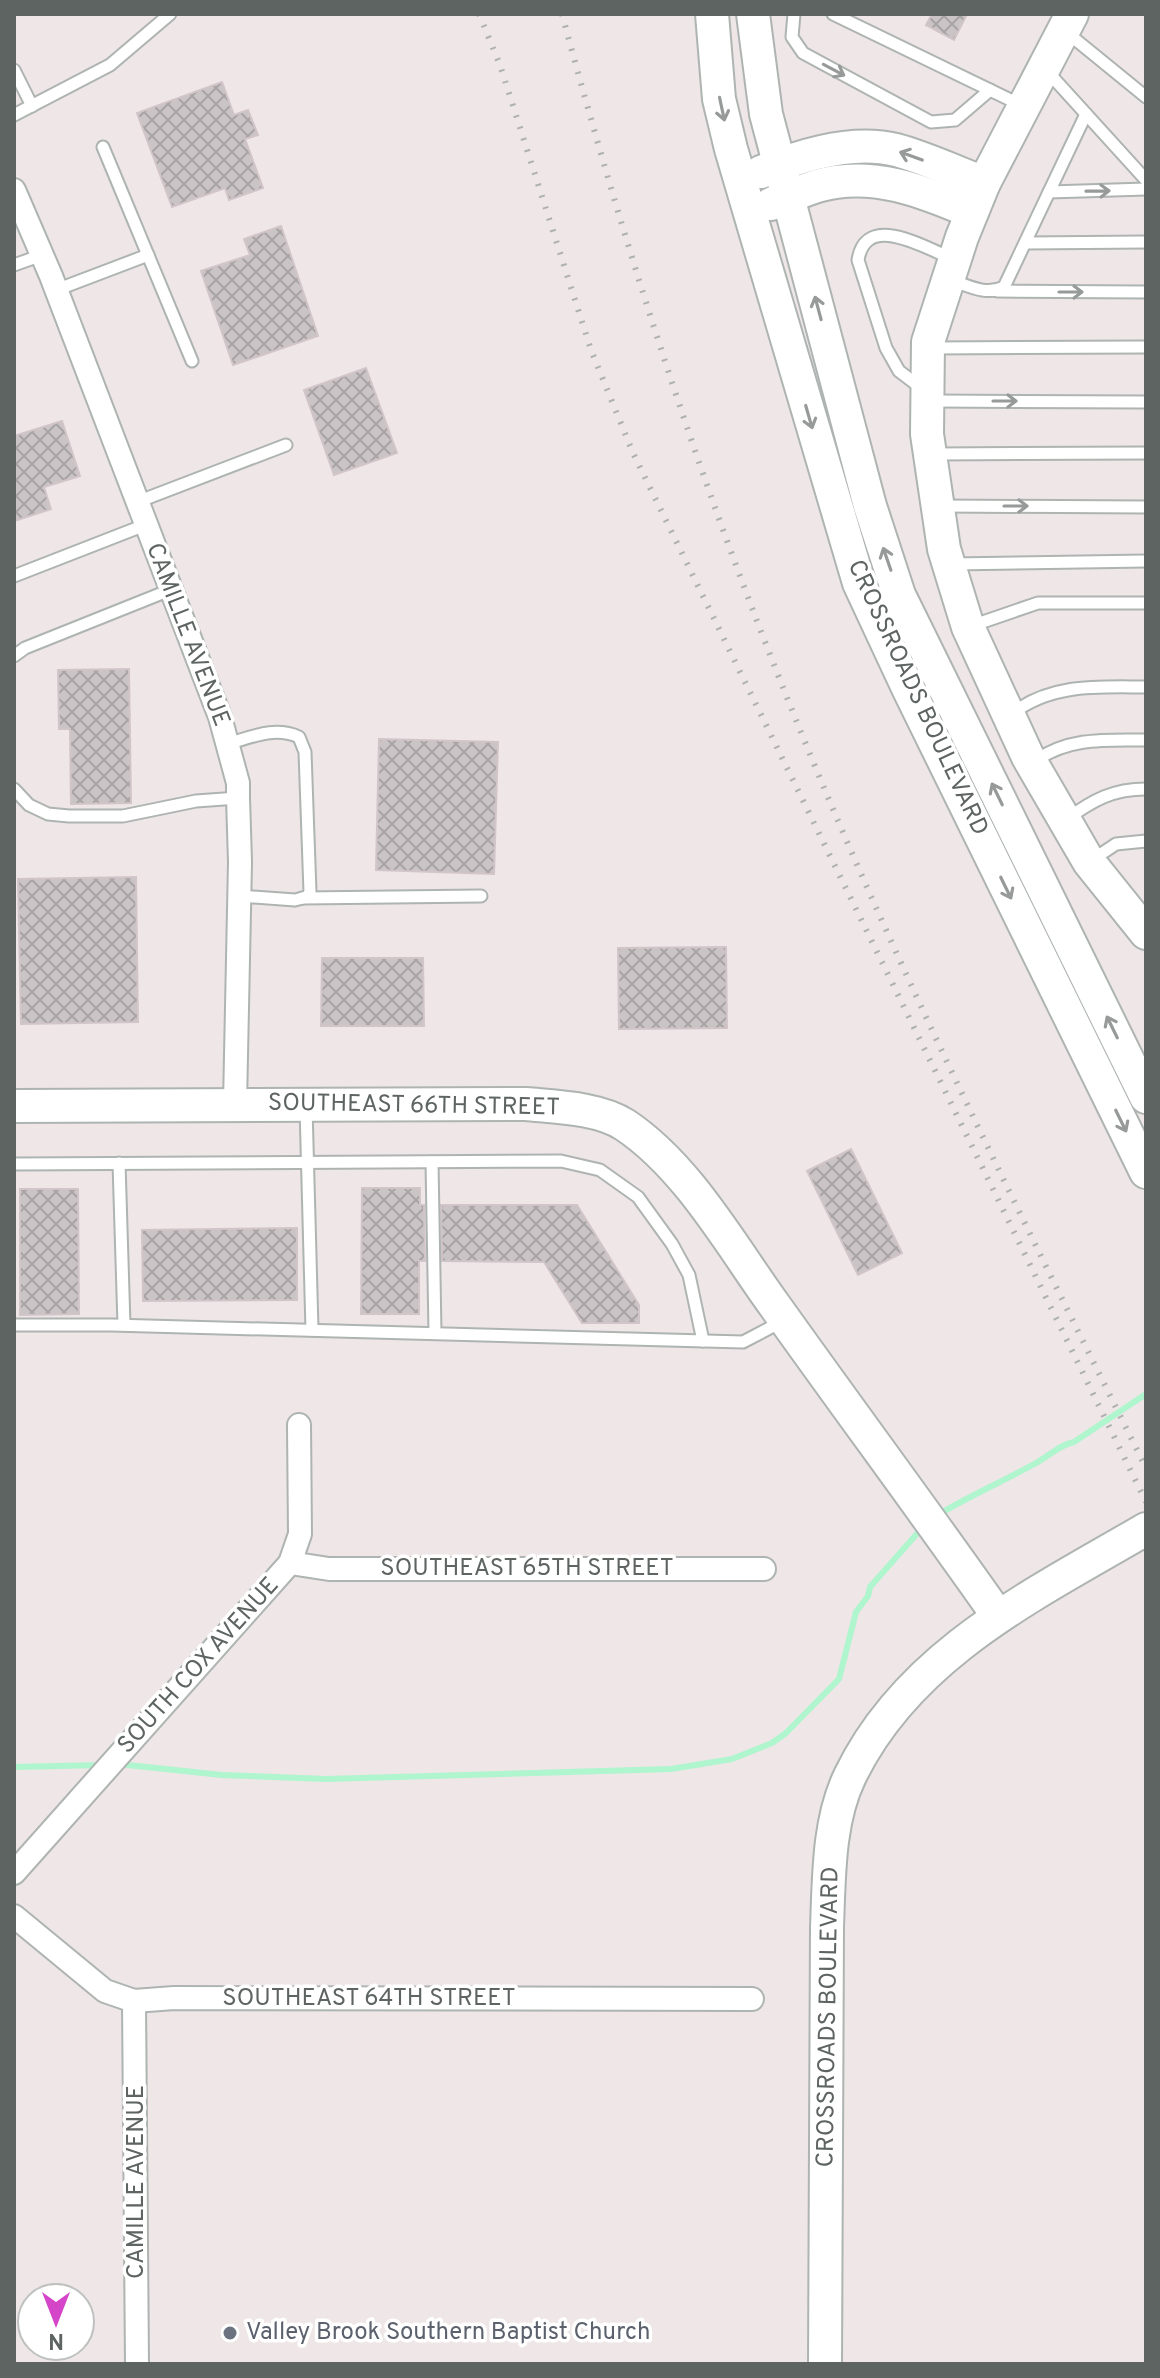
<svg xmlns="http://www.w3.org/2000/svg" width="1160" height="2378" font-family="Overpass,sans-serif">
<style>
.lines{fill:none;stroke-linecap:round;stroke-linejoin:round}
.stream{stroke:#aff5cd;stroke-width:6}
.building{fill:url(#building-cross-hatch);stroke:#d2c5c9;stroke-width:2}
.lane-casing{stroke:#aeb4b2;stroke-width:15}
.street-casing{stroke:#aeb4b2;stroke-width:26}
.secondary-casing{stroke:#aeb4b2;stroke-width:36}
.lane{stroke:#fff;stroke-width:11}
.street{stroke:#fff;stroke-width:22}
.secondary{stroke:#fff;stroke-width:32}
.rail{stroke:#afb0b0;stroke-width:6;stroke-dasharray:2 10;stroke-linecap:butt}
.oneway{stroke:#969a98}
.worship-dot{fill:#6b7280;stroke:#fff;stroke-width:3}
.labels{text-anchor:middle;dominant-baseline:central;stroke-width:7;stroke-linejoin:round;paint-order:stroke}
.street-label{font-size:24px;fill:#5d6461;stroke:#fff}
.worship-label{font-size:24px;fill:#5b616d;stroke:#fff;text-anchor:start}
</style>
<defs>
<pattern id="building-cross-hatch" width="8" height="8" patternUnits="userSpaceOnUse" patternTransform="scale(2)"><rect width="8" height="8" fill="#cbc4c6"/><path d="M0 0l8 8M0 8l8-8" fill="none" stroke="#a8a3a4"/></pattern>
</defs>
<rect width="100%" height="100%" fill="#eee6e7"/>
<g class="lines">
<g class="stream">
<path d="M936,1516C969,1496 1002,1482 1036,1463C1049,1456 1059,1445 1074,1442L1146,1394"/>
<polyline points="118,1764 222,1775 326,1779 671,1769 732,1759 772,1743 786,1733 839,1679 856,1612 868,1596 870,1587 922,1528"/>
<polyline points="14,1767 103,1765"/>
</g>
</g>
<g class="building">
<polygon points="932,14 967,14 954,40 926,25"/>
<polygon points="222,82 234,115 248,110 258,135 245,139 263,188 229,200 225,188 172,207 137,113"/>
<polygon points="281,226 318,336 233,365 201,271 250,255 244,239"/>
<polygon points="366,368 397,453 334,475 304,390"/>
<polygon points="62,421 80,476 44,487 51,509 14,521 14,436"/>
<polygon points="129,669 131,803 71,804 70,729 59,729 58,670"/>
<polygon points="379,739 498,742 494,874 376,870"/>
<polygon points="136,877 138,1022 21,1024 18,879"/>
<polygon points="726,947 727,1028 619,1029 618,948"/>
<polygon points="322,958 423,958 424,1026 321,1026"/>
<polygon points="851,1149 902,1253 858,1275 807,1171"/>
<polygon points="362,1188 420,1188 420,1205 424,1205 425,1261 419,1261 419,1314 361,1314"/>
<polygon points="20,1189 78,1189 79,1314 20,1315"/>
<polygon points="441,1205 577,1205 639,1305 639,1323 582,1323 544,1262 442,1261"/>
<polygon points="297,1228 297,1300 143,1301 142,1230"/>
</g>
<g class="lines">
<g class="lane-casing">
<g id="lane">
<polyline points="794,14 792,37 803,53 931,122 955,120 990,90"/>
<polyline points="833,14 1021,105"/>
<polyline points="1065,31 1146,97"/>
<polyline points="14,70 32,106"/>
<polyline points="1047,71 1146,180"/>
<polyline points="14,115 110,65 170,14"/>
<polyline points="103,147 192,361"/>
<polyline points="1049,192 1146,189"/>
<polyline points="1025,243 1146,242"/>
<polyline points="14,265 42,255"/>
<path d="M951,280C969,286 986,296 1004,287L1086,114"/>
<polyline points="56,290 148,255"/>
<polyline points="997,291 1146,292"/>
<polyline points="931,348 1146,347"/>
<path d="M924,390L899,371L886,348L858,260C866,212 923,247 951,258"/>
<polyline points="932,401 1146,402"/>
<polyline points="935,454 1146,453"/>
<polyline points="137,502 286,445"/>
<polyline points="939,506 1146,507"/>
<polyline points="951,564 1146,561"/>
<polyline points="14,576 145,525"/>
<polyline points="971,626 1038,603 1146,603"/>
<polyline points="14,656 25,648 170,590"/>
<path d="M1013,713C1052,683 1099,687 1146,687"/>
<path d="M227,744C252,737 274,726 299,737L305,752L310,892L307,897L295,900L239,896"/>
<path d="M1035,761C1069,737 1106,740 1146,740"/>
<polyline points="14,789 29,805 48,814 69,816 123,816 196,801 238,798"/>
<path d="M1067,819C1093,800 1113,789 1146,789"/>
<polyline points="1092,860 1116,844 1146,841"/>
<polyline points="302,898 481,896"/>
<polyline points="306,1107 312,1330"/>
<polyline points="432,1162 435,1333"/>
<polyline points="119,1163 124,1325"/>
<polyline points="14,1164 561,1161 600,1170 638,1197 672,1244 689,1275 703,1341"/>
<polyline points="14,1325 112,1325 743,1342 781,1322"/>
</g>
</g>
<g class="street-casing">
<g id="street">
<polyline points="14,190 51,276 220,717 238,783 238,798 240,862 235,1104"/>
<polyline points="290,1563 329,1569 764,1569"/>
<polyline points="14,1873 290,1563 300,1534 299,1425"/>
<polyline points="14,1916 105,1991 134,2001 174,1998 752,1999"/>
<polyline points="134,2001 137,2364"/>
</g>
</g>
<g class="secondary-casing">
<g id="secondary">
<polyline points="712,14 719,99 731,149 859,583 908,688 1146,1172"/>
<polyline points="753,14 766,114 870,506 899,595 1146,1097"/>
<polyline points="1072,14 984,183 962,237 928,342 927,434 944,549 968,627 1028,757 1089,862 1146,933"/>
<path d="M761,172C801,155 852,139 896,150C926,158 955,172 984,183"/>
<path d="M771,204C786,198 801,191 817,186C871,170 923,191 972,212"/>
<path d="M14,1106L526,1104C556,1107 599,1108 625,1125C688,1167 732,1247 775,1306C849,1410 925,1512 998,1616"/>
<path d="M825,2364L827,1927C829,1878 828,1821 850,1776C909,1654 1035,1594 1146,1529"/>
</g>
</g>
<use href="#lane" class="lane"/>
<use href="#street" class="street"/>
<use href="#secondary" class="secondary"/>
<g class="rail">
<polyline points="479,14 500,65 591,350 633,453 1146,1502"/>
<path d="M562,14C624,245 697,473 786,695C891,959 1020,1214 1146,1468"/>
</g>
</g>
<defs><path id="oneway-shaft" d="M-6 0H5M1.5-3L5.5 0L1.5 3" fill="none" stroke-width="1.6" stroke-linecap="round" stroke-linejoin="round" transform="scale(2)"/></defs>
<g class="oneway">
<use href="#oneway-shaft" transform="translate(834 70) rotate(28)"/>
<use href="#oneway-shaft" transform="translate(722 109) rotate(78)"/>
<use href="#oneway-shaft" transform="translate(911 156) rotate(-160)"/>
<use href="#oneway-shaft" transform="translate(1098 191) rotate(-1)"/>
<use href="#oneway-shaft" transform="translate(1071 292)"/>
<use href="#oneway-shaft" transform="translate(818 308) rotate(-105)"/>
<use href="#oneway-shaft" transform="translate(1005 401)"/>
<use href="#oneway-shaft" transform="translate(809 417) rotate(74)"/>
<use href="#oneway-shaft" transform="translate(1016 506)"/>
<use href="#oneway-shaft" transform="translate(887 559) rotate(-109)"/>
<use href="#oneway-shaft" transform="translate(997 794) rotate(-116)"/>
<use href="#oneway-shaft" transform="translate(1006 888) rotate(64)"/>
<use href="#oneway-shaft" transform="translate(1112 1027) rotate(-116)"/>
<use href="#oneway-shaft" transform="translate(1121 1121) rotate(64)"/>
</g>
<circle class="worship-dot" cx="230" cy="2333" r="8"/>
<g class="labels">
<g class="street-label">
<text transform="translate(187 635) rotate(69)">CAMILLE AVENUE</text>
<text transform="translate(917 698) rotate(65)">CROSSROADS BOULEVARD</text>
<text transform="translate(414 1106) rotate(1)">SOUTHEAST 66TH STREET</text>
<text x="527" y="1569">SOUTHEAST 65TH STREET</text>
<text transform="translate(199 1666) rotate(-48)">SOUTH COX AVENUE</text>
<text x="369" y="1999">SOUTHEAST 64TH STREET</text>
<text transform="translate(829 2017) rotate(-89)">CROSSROADS BOULEVARD</text>
<text transform="translate(137 2182) rotate(-90)">CAMILLE AVENUE</text>
</g>
<g class="worship-label">
<text x="246" y="2333">Valley Brook Southern Baptist Church</text>
</g>
</g>
<rect width="1160" height="2378" fill="none" stroke="#5d6461" stroke-width="32"/>
<g transform="translate(56 2322) rotate(180)"><circle r="38" fill="#ffffff" stroke="#bec1c0" stroke-width="2"/>
<path d="M0-6L14 30L0 20L-14 30Z" fill="#d445c9"/>
<text y="-12" font-size="22" font-weight="bold" text-anchor="middle" fill="#5d6461">N</text>
</g>
</svg>
